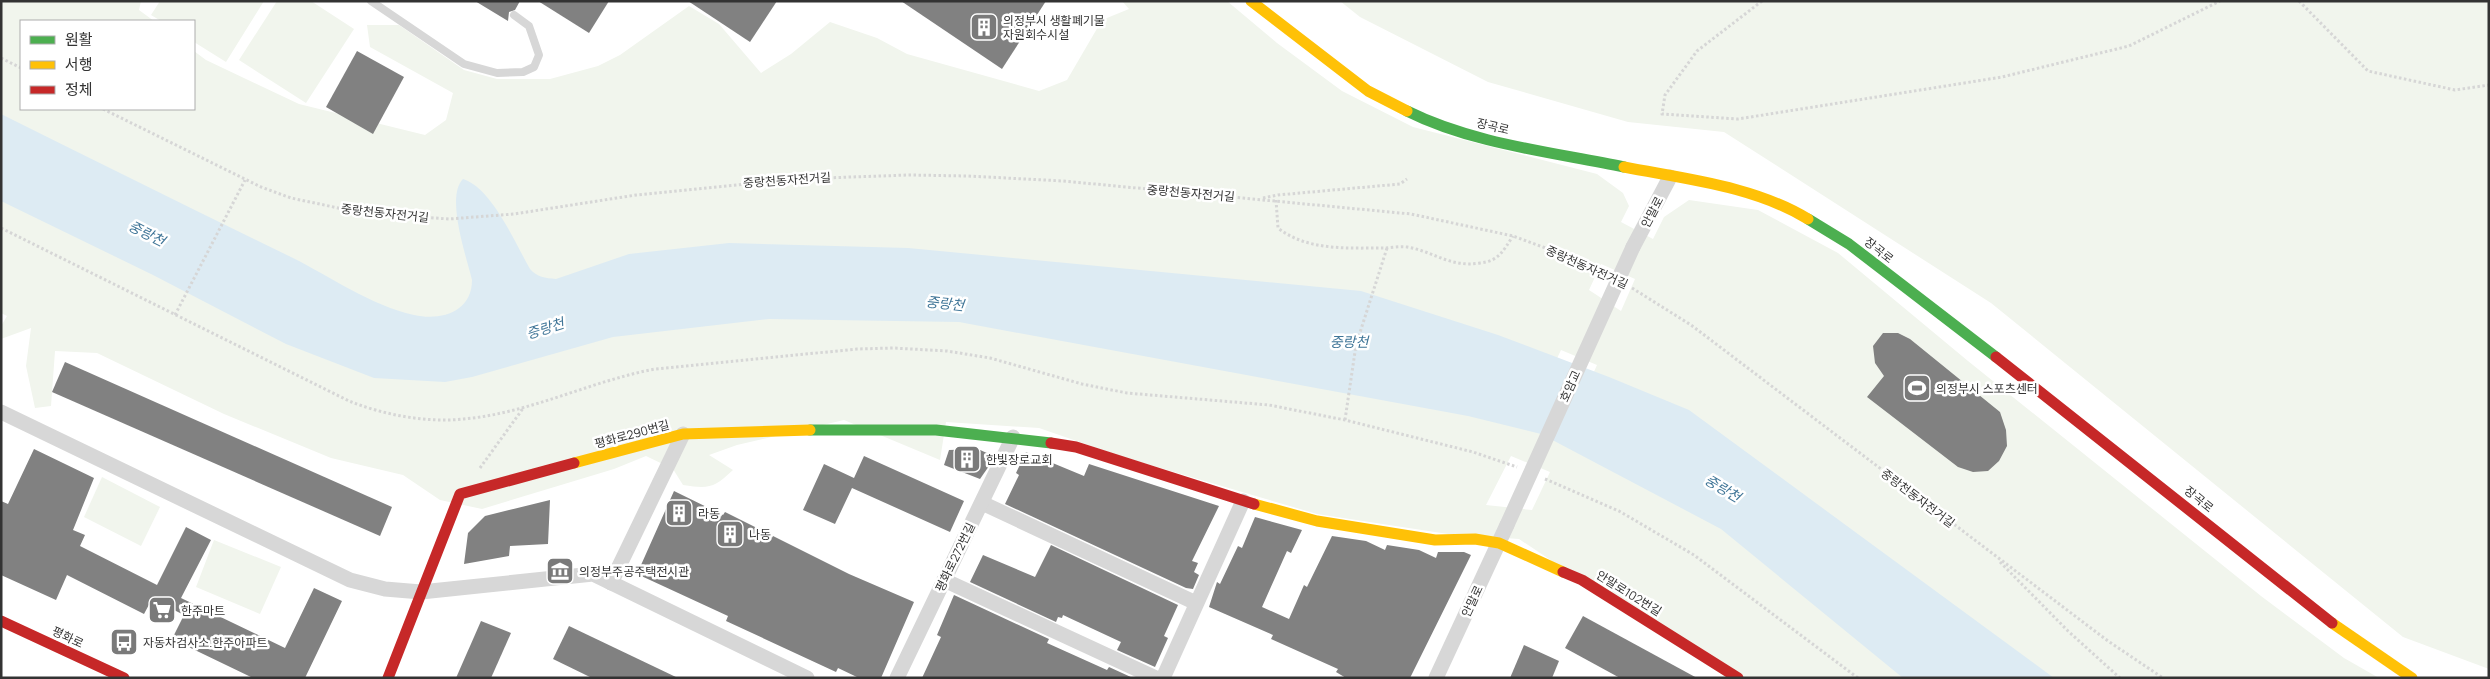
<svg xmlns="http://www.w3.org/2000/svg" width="2490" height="679" font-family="Manrope,'Noto Sans KR',sans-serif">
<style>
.green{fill:#f1f5ed;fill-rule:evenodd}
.water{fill:#ddebf3}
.building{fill:#818181}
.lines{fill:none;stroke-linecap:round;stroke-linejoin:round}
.path{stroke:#d6d6d6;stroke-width:3;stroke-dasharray:2.5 2.5;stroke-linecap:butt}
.lane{stroke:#d7d7d7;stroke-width:8}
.street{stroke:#d7d7d7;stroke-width:15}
.fast{stroke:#4caf50;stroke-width:11}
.slow{stroke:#ffc107;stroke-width:11}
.jam{stroke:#c62828;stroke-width:11}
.street-bridge{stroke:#d7d7d7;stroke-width:15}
.labels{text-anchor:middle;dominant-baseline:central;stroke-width:5;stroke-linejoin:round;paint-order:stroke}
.poi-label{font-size:12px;fill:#333;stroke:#fff;text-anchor:start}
.street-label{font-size:12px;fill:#333;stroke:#fff}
.water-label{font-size:14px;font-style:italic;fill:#3f7597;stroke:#fff}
</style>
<rect width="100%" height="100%" fill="#fff"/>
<g class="green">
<path d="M1,1H141L139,10L154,21H21V109H194V51L206,60L299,104L425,135L446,120L453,93L370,47L367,25H399L464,70L497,79H550L598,66L620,55L689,6L719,24L761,73L791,54L830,22L877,38L907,54L1039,91L1067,80L1102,20L1129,9L1122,1H1227L1277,43L1342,91L1413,127L1597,174L1623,193L1629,206L1621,222L1653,239L1664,217L1689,200L1758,210L1838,253L1968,361L2261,596L2344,658L2379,678H1727L1519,539L1448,534L1317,514L1123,457L1039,428L946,422L940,460L844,420L737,445L709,455L733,470C714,488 709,489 683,485L673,469L646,456L614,469L482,509L440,500L403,475L331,458L224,414L97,353L55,351L51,406L35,408L26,366L31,328L1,339V326L7,316L1,313ZM1601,264L1635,279L1621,311L1589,290ZM1561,350L1597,365L1570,425L1531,413ZM1511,456L1550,472L1532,510L1486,505Z"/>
<polygon points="160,1 264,1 226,62 194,42 194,21 161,21 151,15"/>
<polygon points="277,1 311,1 354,29 306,103 239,60"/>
<polygon points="1340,1 2489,1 2489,669 2403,637 1991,303 1724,132 1628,122 1488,82 1360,17"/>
<polygon points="102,477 160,507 141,546 84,517"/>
<polygon points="214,540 281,567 260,614 196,587"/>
</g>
<path class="water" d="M1,114C98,162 194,210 291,257C331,277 370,305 414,315C441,321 472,312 472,280C467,258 445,197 463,179C492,188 515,243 530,269C537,277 545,278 556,279L629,254L729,243L908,248L1361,291L1498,335L1609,377L1689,410L2054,678H1903L1721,529L1541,434L1468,416L959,322L769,319L613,337L472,377L445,382L374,378L286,344L153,275L1,201Z"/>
<g class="building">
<polygon points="475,1 520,1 515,10 509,12 508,21"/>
<polygon points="538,1 609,1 589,33"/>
<polygon points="688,1 777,1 750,42"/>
<polygon points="901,1 1046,1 1002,69"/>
<polygon points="357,51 404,77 373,134 326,107"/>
<polygon points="1883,333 1898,333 1910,339 2000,412 2006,430 2007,446 1999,461 1988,471 1973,472 1958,467 1867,397 1884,376 1875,363 1873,346"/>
<polygon points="65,362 392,507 380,536 52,392"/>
<polygon points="34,449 94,478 73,530 85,535 80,546 157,585 186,527 211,540 181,598 285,648 314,588 342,601 305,678 253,678 172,639 184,615 152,599 144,614 67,575 56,600 1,575 1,501 8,504"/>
<polygon points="978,449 989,454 989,466 980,479 944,465 949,450"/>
<polygon points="1026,452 1084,476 1089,464 1219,506 1192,561 1198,563 1194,572 1199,575 1193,589 1186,588 1005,504 1019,475 1016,473"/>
<polygon points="864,456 964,501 950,532 852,488 835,524 803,510 824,464 854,478"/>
<polygon points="674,491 723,515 725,512 849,574 914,602 881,678 859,678 838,668 836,672 726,621 728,616 637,574"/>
<polygon points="550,500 548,544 510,546 509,556 464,564 468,533 485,516"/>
<polygon points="1255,517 1302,530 1291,553 1287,551 1262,607 1289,619 1304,585 1307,587 1332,536 1366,541 1385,550 1387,545 1419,550 1436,558 1438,552 1464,552 1471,555 1410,678 1346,678 1336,672 1338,669 1271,639 1273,635 1209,607 1217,582 1220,584 1238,546 1242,548"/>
<polygon points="1051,545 1178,605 1164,636 1168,638 1155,667 1117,650 1121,642 1063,615 1062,618 1058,617 1056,622 970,582 983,555 1035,577"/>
<polygon points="954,595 1049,639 1047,643 1107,670 1109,667 1133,678 922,678 941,637 937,635"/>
<polygon points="1583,616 1697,678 1620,678 1565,648"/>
<polygon points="481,621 511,633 491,678 456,678"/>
<polygon points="569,626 678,678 592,678 553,659"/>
<polygon points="1524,645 1559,661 1552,678 1510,678"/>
</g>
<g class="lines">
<g class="path">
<polyline points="1762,1 1697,51 1665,95 1662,114 1738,119 2002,77 2129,46 2220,1"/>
<polyline points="2299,1 2368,71 2455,90 2489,85"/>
<polyline points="1,58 21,68"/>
<polyline points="103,109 261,187 291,198 362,213 449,219 514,214 636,195 795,179 909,175 968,176 1063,181 1411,214 1513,236 1559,253 1604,274"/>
<polyline points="1263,198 1278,195 1400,184 1407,179"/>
<path d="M1276,200L1278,228C1307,251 1348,248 1384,248C1391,248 1399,246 1407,247C1433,251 1450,268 1480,263C1499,261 1503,251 1513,236"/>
<path d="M1,228L349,401C384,415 427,423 464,419C530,413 591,381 655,369L857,349L893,348L947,351L990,358L1082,384L1127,393L1269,405L1345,420L1473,452L1517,467"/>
<polyline points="1632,288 1691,325 2108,641 2163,678"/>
<polyline points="175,315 245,180"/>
<polyline points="1345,420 1356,345 1387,248"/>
<polyline points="480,468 524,407"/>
<polyline points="1545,479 1619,511 1694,555 1858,678"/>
<polyline points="2000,562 2068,631 2120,678"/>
</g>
<polyline class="lane" points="371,1 464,64 497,73 523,72 534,67 539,55 529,26 514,15"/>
<g class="street">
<polyline points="1633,247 1670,177"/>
<polyline points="1,412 350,580 385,589 421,592 593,574 807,678"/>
<polyline points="982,503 1196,603"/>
<polyline points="944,580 1156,678"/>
<polyline points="611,583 683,434"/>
<polyline points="897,678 1013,437"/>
<polyline points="1163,678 1243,501"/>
<polyline points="1436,678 1507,525"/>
</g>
<g class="fast">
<path d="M1407,111C1473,144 1552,152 1624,167"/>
<polyline points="1808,219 1849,244 1996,357"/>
<polyline points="810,430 936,430 1051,443"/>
</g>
<g class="slow">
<polyline points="1251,1 1368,91 1407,111"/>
<path d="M1624,167C1685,179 1754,186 1808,219"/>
<polyline points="574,463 683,434 810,430"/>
<polyline points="1254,504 1317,521 1435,540 1475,539 1499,543 1563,572"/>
<polyline points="2332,623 2412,678"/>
</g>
<g class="jam">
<polyline points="1996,357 2332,623"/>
<polyline points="1051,443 1076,447 1254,504"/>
<polyline points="1563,572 1582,580 1738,678"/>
<polyline points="1,621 124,678"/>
<polyline points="388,678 460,494 574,463"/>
</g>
<polyline class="street-bridge" points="1507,525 1633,247"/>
</g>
<defs>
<g id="building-square" transform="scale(1.4375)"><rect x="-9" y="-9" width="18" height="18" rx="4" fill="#7a7a7a" stroke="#fff"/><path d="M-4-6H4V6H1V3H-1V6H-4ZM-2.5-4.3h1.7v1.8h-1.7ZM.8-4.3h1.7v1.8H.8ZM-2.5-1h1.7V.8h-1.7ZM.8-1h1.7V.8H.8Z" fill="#fff"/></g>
<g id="stadium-square" transform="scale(1.4375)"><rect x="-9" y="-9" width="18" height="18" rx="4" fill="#7a7a7a" stroke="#fff"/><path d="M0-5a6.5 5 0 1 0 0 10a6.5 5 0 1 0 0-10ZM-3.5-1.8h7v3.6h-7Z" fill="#fff"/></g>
<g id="museum-square" transform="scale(1.4375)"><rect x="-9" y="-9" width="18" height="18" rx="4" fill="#7a7a7a" stroke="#fff"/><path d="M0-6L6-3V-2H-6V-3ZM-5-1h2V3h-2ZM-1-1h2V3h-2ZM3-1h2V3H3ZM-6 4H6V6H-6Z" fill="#fff"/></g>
<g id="supermarket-square" transform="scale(1.4375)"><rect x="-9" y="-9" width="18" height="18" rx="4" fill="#7a7a7a" stroke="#fff"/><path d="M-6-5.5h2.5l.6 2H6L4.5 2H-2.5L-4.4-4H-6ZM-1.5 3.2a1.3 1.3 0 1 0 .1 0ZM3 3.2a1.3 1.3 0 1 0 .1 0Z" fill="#fff"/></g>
<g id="bus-square" transform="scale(1.4375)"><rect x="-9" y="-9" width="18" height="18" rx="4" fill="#7a7a7a" stroke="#fff"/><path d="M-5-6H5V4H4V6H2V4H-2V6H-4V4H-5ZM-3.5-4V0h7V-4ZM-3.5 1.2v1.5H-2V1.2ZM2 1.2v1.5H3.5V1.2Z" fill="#fff"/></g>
</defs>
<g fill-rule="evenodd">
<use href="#building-square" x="984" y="27"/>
<use href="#stadium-square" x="1917" y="388"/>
<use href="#building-square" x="967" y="459"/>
<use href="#building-square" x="679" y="513"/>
<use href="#building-square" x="730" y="534"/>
<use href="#museum-square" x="560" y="571"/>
<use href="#supermarket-square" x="162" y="610"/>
<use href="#bus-square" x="124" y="642"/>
</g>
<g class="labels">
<g class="poi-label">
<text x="1003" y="20">의정부시 생활폐기물<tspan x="1003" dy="14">자원회수시설</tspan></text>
<text x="1936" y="388">의정부시 스포츠센터</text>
<text x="986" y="459">한빛장로교회</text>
<text x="698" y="513">라동</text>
<text x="749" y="534">나동</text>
<text x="579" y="571">의정부주공주택전시관</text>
<text x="181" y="610">한주마트</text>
<text x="143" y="642">자동차검사소.한주아파트</text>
</g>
<g class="street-label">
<text transform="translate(1493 126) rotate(13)">장곡로</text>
<text transform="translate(787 180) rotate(-4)">중랑천동자전거길</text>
<text transform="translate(1191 193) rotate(5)">중랑천동자전거길</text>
<text transform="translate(1652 212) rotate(-62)">안말로</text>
<text transform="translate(385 213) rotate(6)">중랑천동자전거길</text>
<text transform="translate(1879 250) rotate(38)">장곡로</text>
<text transform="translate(1587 267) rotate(24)">중랑천동자전거길</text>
<text transform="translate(1570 386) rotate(-66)">호암교</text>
<text transform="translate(632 434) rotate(-15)">평화로290번길</text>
<text transform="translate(1918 498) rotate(37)">중랑천동자전거길</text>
<text transform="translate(2199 499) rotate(39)">장곡로</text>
<text transform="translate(955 557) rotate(-64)">평화로272번길</text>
<text transform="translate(1629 593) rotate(32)">안말로102번길</text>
<text transform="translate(1472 601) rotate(-65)">안말로</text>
<text transform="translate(68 637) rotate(25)">평화로</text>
</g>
<g class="water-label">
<text transform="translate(147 233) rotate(27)">중랑천</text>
<text transform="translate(945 303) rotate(6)">중랑천</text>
<text transform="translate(545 328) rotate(-17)">중랑천</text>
<text x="1349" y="341">중랑천</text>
<text transform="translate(1723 488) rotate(31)">중랑천</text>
</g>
</g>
<rect width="2490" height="679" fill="none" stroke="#333333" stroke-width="5"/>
<rect x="20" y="20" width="175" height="90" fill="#ffffff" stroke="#adadad"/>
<rect x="30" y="36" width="25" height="8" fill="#4caf50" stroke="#adadad"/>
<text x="65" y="45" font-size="15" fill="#333333">원활</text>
<rect x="30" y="61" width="25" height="8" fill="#ffc107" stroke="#adadad"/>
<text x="65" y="70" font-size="15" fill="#333333">서행</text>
<rect x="30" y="86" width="25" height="8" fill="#c62828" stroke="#adadad"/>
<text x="65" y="95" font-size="15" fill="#333333">정체</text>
</svg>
